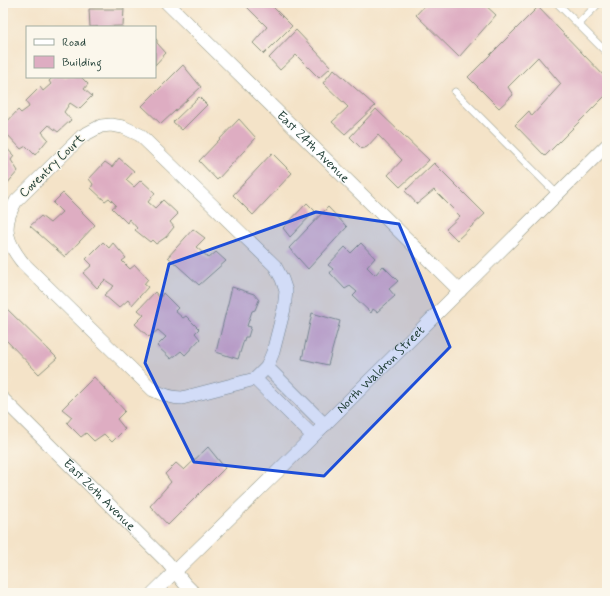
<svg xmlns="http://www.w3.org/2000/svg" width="610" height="596" font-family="Mynerve,sans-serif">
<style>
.building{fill:#deadc2}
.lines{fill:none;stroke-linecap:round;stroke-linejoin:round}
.lane-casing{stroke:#8a907e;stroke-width:8}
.street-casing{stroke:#8a907e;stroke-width:14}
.lane{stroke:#fff;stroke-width:7}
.street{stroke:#fff;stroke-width:13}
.marked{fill:#1d4ed8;fill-opacity:0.2;stroke:#1d4ed8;stroke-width:3;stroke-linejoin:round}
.labels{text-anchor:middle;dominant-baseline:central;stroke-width:3;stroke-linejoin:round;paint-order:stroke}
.street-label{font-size:13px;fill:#1f3d34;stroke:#fbf7ec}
</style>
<rect width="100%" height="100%" fill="#fbf7ec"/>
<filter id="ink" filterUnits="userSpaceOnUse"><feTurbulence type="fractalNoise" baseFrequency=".025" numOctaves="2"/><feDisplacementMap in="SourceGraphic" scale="8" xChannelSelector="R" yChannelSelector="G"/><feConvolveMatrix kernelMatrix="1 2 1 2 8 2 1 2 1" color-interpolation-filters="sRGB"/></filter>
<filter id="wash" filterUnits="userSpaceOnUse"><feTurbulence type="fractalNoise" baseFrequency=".012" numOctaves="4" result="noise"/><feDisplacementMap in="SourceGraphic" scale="16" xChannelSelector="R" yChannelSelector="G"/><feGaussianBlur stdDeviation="0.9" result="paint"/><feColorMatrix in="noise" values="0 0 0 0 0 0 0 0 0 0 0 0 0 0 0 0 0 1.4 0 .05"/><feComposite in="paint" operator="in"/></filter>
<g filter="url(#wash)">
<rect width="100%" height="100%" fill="#f4e3c8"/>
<g id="blocks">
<g class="building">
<polygon points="243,3 269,3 292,26 264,54 253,43 267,27"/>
<polygon points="427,3 483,3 496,15 459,57 416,15"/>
<polygon points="538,7 607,79 607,94 545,156 515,125 529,111 532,116 561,84 538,57 508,87 513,95 499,108 468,77"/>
<polygon points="89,9 124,9 123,26 90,27"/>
<polygon points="296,30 331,67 319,78 296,55 280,70 269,58"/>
<polygon points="155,38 157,40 157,43 166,53 155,65"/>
<polygon points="183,65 201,87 161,124 142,106"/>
<polygon points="334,69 375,106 345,134 332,122 348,107 323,83"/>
<polygon points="53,77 81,77 88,84 84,89 92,96 79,109 70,103 64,112 71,120 58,132 49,125 42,132 48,139 35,155 26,146 21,149 5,132 7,128 5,124 18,110 21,113 29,107 26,101 40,87 43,91 51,84 49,81"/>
<polygon points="199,97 207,105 182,130 173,122"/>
<polygon points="376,109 429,160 400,187 388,175 402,160 378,135 367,147 362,149 350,137"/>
<polygon points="239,119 256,138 217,180 199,161"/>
<polygon points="3,144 14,156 11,160 18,171 6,185 3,182"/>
<polygon points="272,153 292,173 253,215 233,195"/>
<polygon points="119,158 134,171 126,180 134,187 141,180 155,193 148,202 155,208 163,200 178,214 170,222 174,227 166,237 156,244 152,240 150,242 135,230 137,228 129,219 127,223 112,208 116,205 109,198 105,201 91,188 93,184 89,179 105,162 112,167"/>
<polygon points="434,163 485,214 457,240 446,229 460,216 434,190 417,204 405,191"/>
<polygon points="63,193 95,225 65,257 30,226 41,216 50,223 62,212 53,203"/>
<polygon points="307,203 315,211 290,237 283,228"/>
<polygon points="328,207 347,227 308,269 289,248"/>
<polygon points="193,229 205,238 196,247 209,258 216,252 226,261 199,285 168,257"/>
<polygon points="103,242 109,248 113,243 126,258 122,261 130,269 135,265 148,279 144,284 148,287 132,305 128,300 119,308 104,295 114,286 105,280 97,288 83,273 92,265 86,259"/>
<polygon points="361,243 375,258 367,267 375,275 383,266 398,281 389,289 395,296 377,312 373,309 371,313 353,296 357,292 350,286 345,289 330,273 333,269 328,265 345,247 351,253"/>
<polygon points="232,287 254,294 259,300 255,310 252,311 247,326 251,327 248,337 245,337 238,359 216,352"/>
<polygon points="155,292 160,298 163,293 178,308 175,311 183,318 186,316 199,329 195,333 200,339 185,355 181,351 171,359 157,346 166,337 158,330 149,337 135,324 144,315 138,310"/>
<polygon points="3,305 57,358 39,374 3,337"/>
<polygon points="312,313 340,321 328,365 302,359"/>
<polygon points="94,377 125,411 117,419 125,429 112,442 104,434 94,441 86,433 81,437 67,423 72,417 62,409"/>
<polygon points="208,447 225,468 168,525 150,506 171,482 165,474 176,463 184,470"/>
</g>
</g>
</g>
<g filter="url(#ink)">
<use href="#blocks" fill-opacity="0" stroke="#8a907e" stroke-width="1"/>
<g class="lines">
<g class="lane-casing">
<g id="lane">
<polyline points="557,3 607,53"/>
<polyline points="578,24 599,3"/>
<polyline points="455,92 557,194"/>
</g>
</g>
<g class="street-casing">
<g id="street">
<path id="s1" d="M167,3L460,291"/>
<path d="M111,125L123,127L140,135L275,266L282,279L286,291L284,309L273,352L267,367L255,379L182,398C171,398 163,395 153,390L23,263C6,242 1,226 16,201L82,136L101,126Z"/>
<polyline points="267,367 325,425"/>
<polyline points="255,379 313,436"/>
<path id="s2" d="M3,399L167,562L185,584L194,593"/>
<path id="s3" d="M153,593L278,471L607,145"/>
</g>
</g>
<use href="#lane" class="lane"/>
<use href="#street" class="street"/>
</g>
</g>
<path class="marked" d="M316,212L399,224L450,347L324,476L194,462L145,363L169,264Z"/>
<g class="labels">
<g class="street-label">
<text stroke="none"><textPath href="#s1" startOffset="205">East 24th Avenue</textPath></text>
<text transform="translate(52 166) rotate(-44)">Coventry Court</text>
<text stroke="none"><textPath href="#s3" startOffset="319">North Waldron Street</textPath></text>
<text stroke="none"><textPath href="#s2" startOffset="136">East 26th Avenue</textPath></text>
</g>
</g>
<rect width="610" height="596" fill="none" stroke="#fbf7ec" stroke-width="16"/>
<rect x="26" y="26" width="130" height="52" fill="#fbf7ec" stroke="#a3ada2"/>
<rect x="34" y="39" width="20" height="6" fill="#ffffff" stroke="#a3ada2"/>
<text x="62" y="46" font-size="12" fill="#1f3d34">Road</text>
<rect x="34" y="56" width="20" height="12" fill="#deadc2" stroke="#a3ada2"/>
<text x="62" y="66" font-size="12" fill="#1f3d34">Building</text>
</svg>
